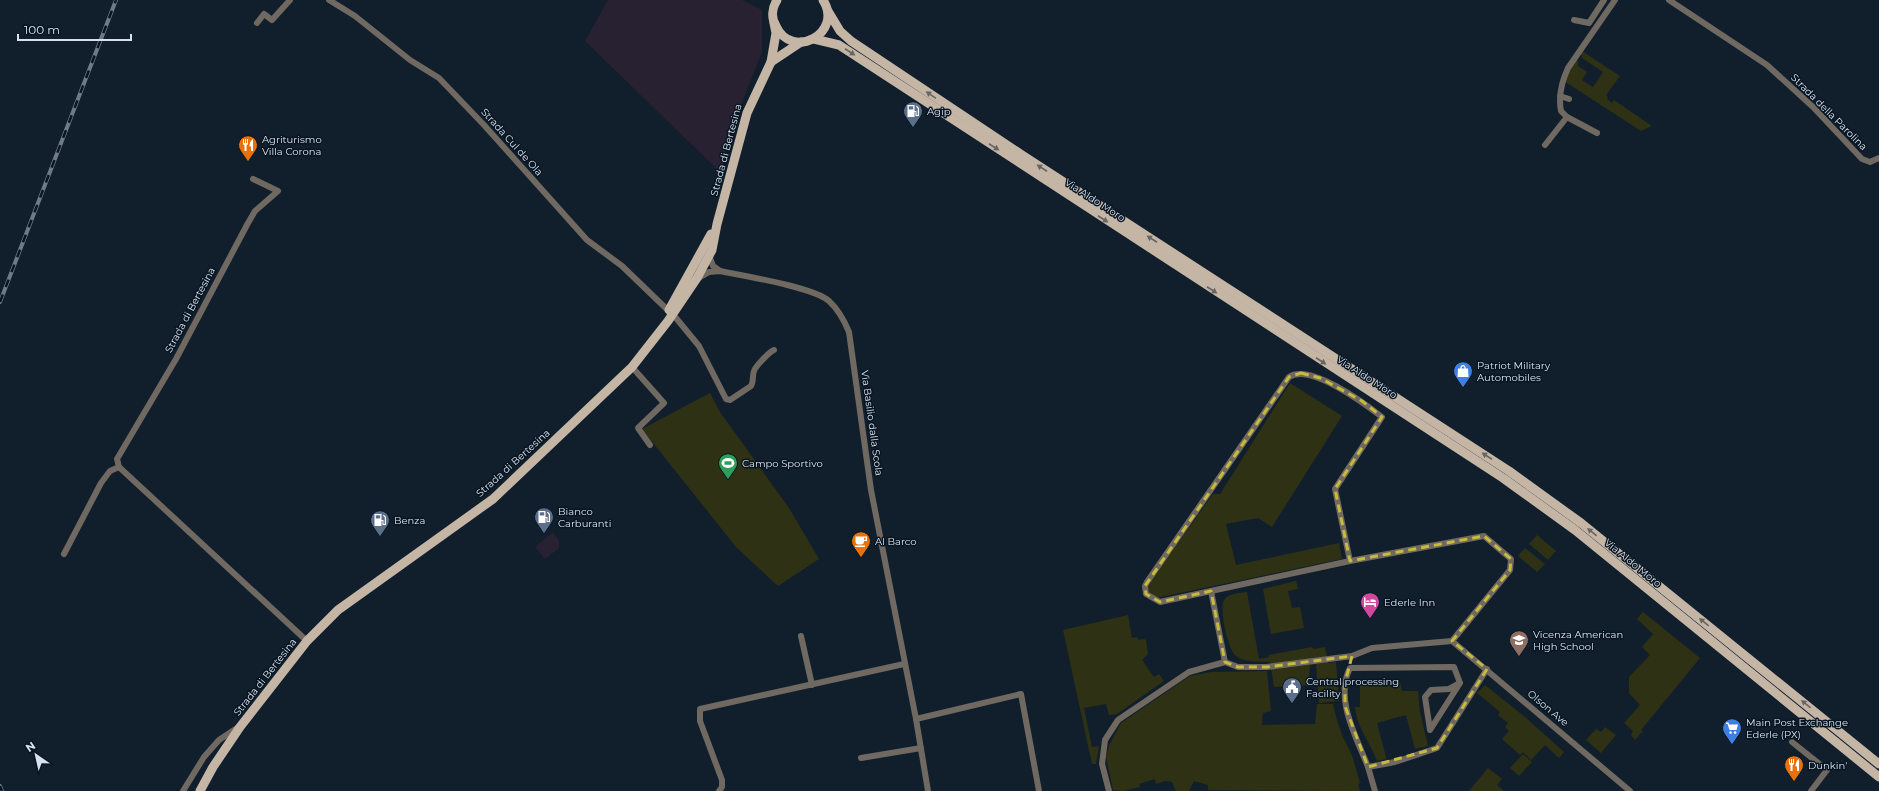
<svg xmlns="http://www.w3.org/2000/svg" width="1879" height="791" font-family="Montserrat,sans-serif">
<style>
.industrial{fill:#282131}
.green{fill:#2e3114}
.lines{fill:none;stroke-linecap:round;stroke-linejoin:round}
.street{stroke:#706961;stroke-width:6}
.primary{stroke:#c5b5a5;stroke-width:9}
.rail-casing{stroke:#6e7a87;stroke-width:4}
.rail{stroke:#081623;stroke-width:2.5;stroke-dasharray:8;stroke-linecap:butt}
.oneway{fill:#666664}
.marked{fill:none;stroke:#c6bb3c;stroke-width:3;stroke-dasharray:8 5;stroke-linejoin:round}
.labels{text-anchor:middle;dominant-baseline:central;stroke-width:3;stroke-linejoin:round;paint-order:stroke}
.poi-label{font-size:10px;fill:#d8e2ec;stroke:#081623;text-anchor:start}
.street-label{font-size:10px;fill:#d8e2ec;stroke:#081623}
</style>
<rect width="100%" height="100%" fill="#111f2d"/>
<g class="industrial">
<polygon points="608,0 742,0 762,10 762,52 727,140 722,174 585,41"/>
<polygon points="553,532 559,541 559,548 545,559 535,547"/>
</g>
<g class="green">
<polygon points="1582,51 1620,76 1606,95 1608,97 1607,99 1612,103 1614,100 1652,126 1641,131 1564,81 1575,60 1578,61 1578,66 1587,72 1582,80 1593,87 1603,72 1582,58 1581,53"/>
<polygon points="1290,383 1342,416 1272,527 1258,518 1226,524 1236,565 1339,543 1342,559 1156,598 1149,593 1148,585 1213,494 1220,494"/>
<polygon points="710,393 720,412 789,508 819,559 778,586 736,547 642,429"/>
<polygon points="1537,535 1556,551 1548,560 1529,544"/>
<polygon points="1525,548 1545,564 1537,572 1518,556"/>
<polygon points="1296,581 1298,589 1288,591 1292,608 1300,607 1304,628 1271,634 1263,589"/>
<path d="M1247,592L1259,659L1269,657V655L1312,647L1314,649L1325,647L1328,663L1336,662L1339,701L1319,703L1316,664L1310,665L1309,685L1274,687L1270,662C1259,661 1245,663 1236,656C1228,650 1219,610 1224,600C1229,593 1239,593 1247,592Z"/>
<polygon points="1643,612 1700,658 1641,730 1643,731 1635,740 1631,735 1633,731 1624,723 1640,705 1629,693 1629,677 1650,655 1642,647 1653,634 1637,619"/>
<polygon points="1128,615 1132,638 1137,637 1138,640 1144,639 1146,640 1148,654 1142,660 1154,677 1159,674 1164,681 1117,714 1109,715 1106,704 1084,708 1092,747 1099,746 1096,764 1092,764 1063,630"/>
<polygon points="1267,671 1271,711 1263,713 1262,725 1315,724 1317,704 1333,704 1337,720 1342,735 1352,755 1360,783 1358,784 1360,791 1208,790 1208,785 1194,781 1189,791 1176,791 1172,782 1165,781 1156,784 1155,779 1139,784 1140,787 1123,791 1113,790 1106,757 1109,746 1121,723 1190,676 1211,672"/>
<path d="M1400,681L1402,691H1418L1420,712L1428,746L1415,749L1406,715L1377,723L1386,757V759L1377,761C1370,742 1357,728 1355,707H1360V683Z"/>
<polygon points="1485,685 1525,717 1564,752 1559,758 1545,745 1531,760 1523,752 1520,755 1502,739 1509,731 1505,727 1508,723 1498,715 1500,712 1477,693"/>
<polygon points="1605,727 1616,735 1601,753 1586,740 1596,729 1601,732"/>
<polygon points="1523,754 1532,762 1519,776 1510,768"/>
<polygon points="1488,768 1502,779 1497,785 1504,791 1469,791"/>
</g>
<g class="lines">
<g class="street">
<path d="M329,0L355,16L410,60L439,78L484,125L587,240L622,266L676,318L699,346L726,399L730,400L751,386C754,381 752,376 754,371C755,367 770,351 774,350"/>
<polyline points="1669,0 1767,65 1813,107 1862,159 1870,162 1879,158"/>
<polyline points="1574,20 1589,23 1604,0"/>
<polyline points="257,23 264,14 272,20 290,0"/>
<polyline points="1560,96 1569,99"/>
<polyline points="1567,117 1597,133"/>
<path d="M1545,145L1567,117L1561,111C1558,96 1562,81 1568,68L1615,0"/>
<polyline points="709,255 713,266 720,271"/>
<path d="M698,278L709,272L720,271C744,276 813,287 829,301C839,310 844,320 849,332L871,490L916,719L928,791"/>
<polyline points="632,367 664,403 638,428 650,445"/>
<polyline points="119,467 307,641"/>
<polyline points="64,554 101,483 110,471 119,467 117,459 176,359 248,223 255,211 278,191 253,179"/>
<polyline points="1211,591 1225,662"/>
<polyline points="801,636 812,685"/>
<polyline points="1452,641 1630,791"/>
<polyline points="916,719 1021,694 1039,791"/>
<polyline points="1792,742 1827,770 1811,791"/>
<polyline points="861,758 921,748"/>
<path d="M1368,767C1357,738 1334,699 1350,668L1454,667L1460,683L1449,689L1431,690L1425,697L1430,730L1460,683"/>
<polyline points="183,791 204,757 219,740 237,728"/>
<polyline points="719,791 722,787 722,780 700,721 700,709 904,664"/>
<path d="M1109,791L1102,764L1105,740L1118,720L1189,672L1225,662L1238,667H1267L1352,656L1372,648L1452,641L1510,570L1511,559L1484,536L1350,561L1160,602L1146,594L1145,586L1147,582L1289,377C1310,363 1364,403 1382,417L1335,489L1350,561"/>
<polyline points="1375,791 1368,767 1395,762 1437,748 1487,669"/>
</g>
<g class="primary">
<path d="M777,0C772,8 771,18 776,26C792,61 844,33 823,0"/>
<polyline points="828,11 840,31 851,41 1022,155 1509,471 1581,523 1879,764"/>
<polyline points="814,39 839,45 1503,478 1575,530 1879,777"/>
<polyline points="771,62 801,42"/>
<polyline points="669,310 711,234"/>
<polyline points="200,791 213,767 240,727 307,641 338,610 493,499 632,367 668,321 697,278 712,250 717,224 747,113 771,62 776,33 774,23"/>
</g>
<g class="rail-casing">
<g id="rail">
<polyline points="0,302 116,0"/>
<polyline points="0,786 2,791"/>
</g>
</g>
<use href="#rail" class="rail"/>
</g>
<defs><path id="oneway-solid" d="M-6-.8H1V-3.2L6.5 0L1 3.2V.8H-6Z"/></defs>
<g class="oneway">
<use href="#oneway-solid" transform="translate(850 52) rotate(33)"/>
<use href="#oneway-solid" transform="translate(931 95) rotate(-146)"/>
<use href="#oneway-solid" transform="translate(994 147) rotate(33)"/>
<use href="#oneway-solid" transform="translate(1042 168) rotate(-147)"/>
<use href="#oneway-solid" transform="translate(1103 219) rotate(33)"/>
<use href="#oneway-solid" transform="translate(1152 239) rotate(-147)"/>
<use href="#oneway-solid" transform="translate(1212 290) rotate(33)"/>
<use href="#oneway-solid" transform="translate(1321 361) rotate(33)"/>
<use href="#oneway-solid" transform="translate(1487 456) rotate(-147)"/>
<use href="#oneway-solid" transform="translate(1592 532) rotate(-141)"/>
<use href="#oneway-solid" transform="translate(1704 622) rotate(-141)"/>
<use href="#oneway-solid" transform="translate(1806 704) rotate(-141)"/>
</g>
<path class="marked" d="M1301,373L1320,378L1362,401L1382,417L1335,489L1350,561L1484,536L1511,559L1510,570L1452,641L1487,669L1437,748L1368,767L1345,706V683L1352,656L1267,667H1238L1225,662L1211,591L1160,602L1146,594L1145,586L1289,377Z"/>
<defs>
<g id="fuel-pin" transform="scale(1)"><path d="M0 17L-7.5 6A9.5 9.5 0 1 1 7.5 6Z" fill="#5c6f8a" stroke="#081623"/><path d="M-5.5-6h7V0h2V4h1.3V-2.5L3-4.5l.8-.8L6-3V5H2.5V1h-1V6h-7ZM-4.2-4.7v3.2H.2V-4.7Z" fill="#fff"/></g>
<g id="restaurant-pin" transform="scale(1)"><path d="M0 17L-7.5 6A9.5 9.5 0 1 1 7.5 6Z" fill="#e8710a" stroke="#081623"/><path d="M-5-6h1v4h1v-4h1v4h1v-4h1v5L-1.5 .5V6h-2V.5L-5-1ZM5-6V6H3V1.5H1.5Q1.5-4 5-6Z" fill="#fff"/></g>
<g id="shop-pin" transform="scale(1)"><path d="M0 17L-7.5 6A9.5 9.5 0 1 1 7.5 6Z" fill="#3f7fe0" stroke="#081623"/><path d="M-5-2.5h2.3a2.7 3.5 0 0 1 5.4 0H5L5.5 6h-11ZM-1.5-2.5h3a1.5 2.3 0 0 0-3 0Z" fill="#fff"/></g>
<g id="stadium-pin" transform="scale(1)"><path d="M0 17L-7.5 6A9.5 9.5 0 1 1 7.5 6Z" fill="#2e9e5b" stroke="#081623"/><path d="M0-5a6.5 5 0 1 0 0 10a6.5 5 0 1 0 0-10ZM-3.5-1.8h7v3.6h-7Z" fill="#fff"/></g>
<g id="cafe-pin" transform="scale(1)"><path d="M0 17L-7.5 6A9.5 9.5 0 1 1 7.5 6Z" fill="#e8710a" stroke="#081623"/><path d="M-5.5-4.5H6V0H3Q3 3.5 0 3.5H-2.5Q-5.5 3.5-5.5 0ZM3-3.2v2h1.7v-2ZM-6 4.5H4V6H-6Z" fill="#fff"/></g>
<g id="hotel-pin" transform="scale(1)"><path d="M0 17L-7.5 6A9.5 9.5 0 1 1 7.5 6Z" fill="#d1479c" stroke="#081623"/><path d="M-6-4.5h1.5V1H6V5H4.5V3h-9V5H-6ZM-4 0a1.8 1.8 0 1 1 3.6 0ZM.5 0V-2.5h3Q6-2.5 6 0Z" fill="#fff"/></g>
<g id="school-pin" transform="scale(1)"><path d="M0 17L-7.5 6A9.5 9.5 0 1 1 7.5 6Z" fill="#8d6e63" stroke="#081623"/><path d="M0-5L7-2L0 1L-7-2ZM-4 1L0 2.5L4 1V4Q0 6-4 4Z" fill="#fff"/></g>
<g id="civic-pin" transform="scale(1)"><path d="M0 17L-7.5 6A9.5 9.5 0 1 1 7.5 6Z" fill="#5c6f8a" stroke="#081623"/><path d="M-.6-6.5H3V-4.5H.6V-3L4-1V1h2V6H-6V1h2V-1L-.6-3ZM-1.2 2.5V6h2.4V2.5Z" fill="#fff"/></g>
<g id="supermarket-pin" transform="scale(1)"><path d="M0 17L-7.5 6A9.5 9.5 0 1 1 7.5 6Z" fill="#3f7fe0" stroke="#081623"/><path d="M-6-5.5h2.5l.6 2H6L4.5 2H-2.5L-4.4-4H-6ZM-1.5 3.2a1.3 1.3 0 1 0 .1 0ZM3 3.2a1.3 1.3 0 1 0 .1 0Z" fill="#fff"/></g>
</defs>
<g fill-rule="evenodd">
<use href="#fuel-pin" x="913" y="111"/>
<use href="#restaurant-pin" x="248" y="145"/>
<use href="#shop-pin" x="1463" y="371"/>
<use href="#stadium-pin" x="728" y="463"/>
<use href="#fuel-pin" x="544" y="517"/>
<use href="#fuel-pin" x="380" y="520"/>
<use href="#cafe-pin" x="861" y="541"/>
<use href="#hotel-pin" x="1370" y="602"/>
<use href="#school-pin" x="1519" y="640"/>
<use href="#civic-pin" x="1292" y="687"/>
<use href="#supermarket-pin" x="1732" y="728"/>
<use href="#restaurant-pin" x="1794" y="765"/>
</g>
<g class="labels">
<g class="poi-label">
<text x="927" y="111">Agip</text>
<text x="262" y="139">Agriturismo<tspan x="262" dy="12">Villa Corona</tspan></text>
<text x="1477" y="365">Patriot Military<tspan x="1477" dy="12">Automobiles</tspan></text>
<text x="742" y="463">Campo Sportivo</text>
<text x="558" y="511">Bianco<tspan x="558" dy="12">Carburanti</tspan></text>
<text x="394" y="520">Benza</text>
<text x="875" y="541">Al Barco</text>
<text x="1384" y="602">Ederle Inn</text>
<text x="1533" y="634">Vicenza American<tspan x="1533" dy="12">High School</tspan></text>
<text x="1306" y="681">Central processing<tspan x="1306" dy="12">Facility</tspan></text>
<text x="1746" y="722">Main Post Exchange<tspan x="1746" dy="12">Ederle (PX)</tspan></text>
<text x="1808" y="765">Dunkin'</text>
</g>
<g class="street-label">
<text transform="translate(1829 112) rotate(45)">Strada della Parolina</text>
<text transform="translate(512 142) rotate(48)">Strada Cul de Ola</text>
<text transform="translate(726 150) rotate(-75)">Strada di Bertesina</text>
<text transform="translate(1095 200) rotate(33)">Via Aldo Moro</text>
<text transform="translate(190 310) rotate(-62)">Strada di Bertesina</text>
<text transform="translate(1367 377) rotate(33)">Via Aldo Moro</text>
<text transform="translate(872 423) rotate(82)">Via Basilio dalla Scola</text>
<text transform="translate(513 463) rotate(-42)">Strada di Bertesina</text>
<text transform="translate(1633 563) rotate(39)">Via Aldo Moro</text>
<text transform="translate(265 677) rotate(-52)">Strada di Bertesina</text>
<text transform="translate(1548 708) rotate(40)">Olson Ave</text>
</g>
</g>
<g transform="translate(36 755) rotate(326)" stroke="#081623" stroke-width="3" paint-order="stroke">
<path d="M0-3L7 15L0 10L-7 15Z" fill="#d8e2ec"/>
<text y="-6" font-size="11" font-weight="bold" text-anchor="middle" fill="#d8e2ec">N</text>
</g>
<path d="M18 34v6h113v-6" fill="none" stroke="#d8e2ec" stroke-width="2"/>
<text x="24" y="34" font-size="12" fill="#d8e2ec" stroke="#081623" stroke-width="3" paint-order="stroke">100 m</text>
</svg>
